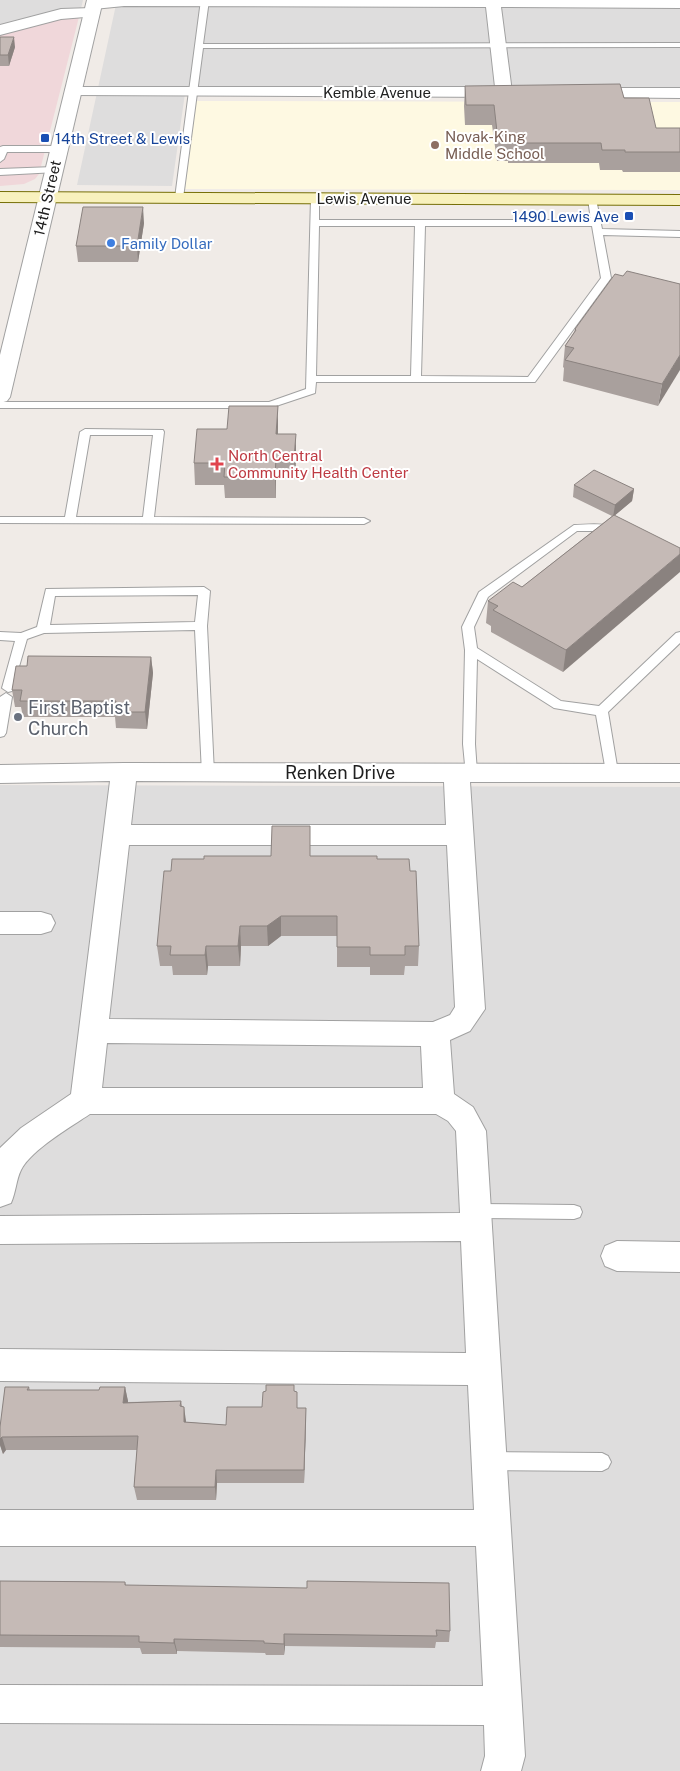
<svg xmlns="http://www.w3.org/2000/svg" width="680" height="1771" font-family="'Public Sans',sans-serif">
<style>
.residential{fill:#dedddd}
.commercial{fill:#f0d7da}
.education{fill:#fef9e2}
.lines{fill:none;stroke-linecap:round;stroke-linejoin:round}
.service-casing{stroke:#a1a1a1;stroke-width:2}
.minor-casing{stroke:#a1a1a1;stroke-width:2}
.tertiary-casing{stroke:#a1a1a1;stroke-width:2}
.secondary-casing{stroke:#766f08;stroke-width:2}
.service{fill:#fff;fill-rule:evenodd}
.minor{fill:#fff;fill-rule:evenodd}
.tertiary{fill:#fff;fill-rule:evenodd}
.secondary{fill:#f8f1bd;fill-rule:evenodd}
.wall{fill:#a9a09d}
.shaded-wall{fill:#8a827f}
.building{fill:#c5bab6;stroke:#8a827f}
.transit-dot{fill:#1a4fb4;stroke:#fff;stroke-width:2}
.education-dot{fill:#8d6e63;stroke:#fff;stroke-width:2}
.shop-dot{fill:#3f7fe0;stroke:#fff;stroke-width:2}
.health-dot{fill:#e0444e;stroke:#fff;stroke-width:2}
.worship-dot{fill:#6b7280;stroke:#fff;stroke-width:2}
.labels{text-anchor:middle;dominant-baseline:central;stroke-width:4;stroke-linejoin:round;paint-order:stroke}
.far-street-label{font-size:15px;fill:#202020;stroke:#fff}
.far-education-label{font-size:15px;fill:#785e54;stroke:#fff;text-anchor:start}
.far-transit-label{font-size:15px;fill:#164399;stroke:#fff;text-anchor:start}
.far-shop-label{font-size:15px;fill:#366cbe;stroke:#fff;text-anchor:start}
.far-health-label{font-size:15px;fill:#be3a42;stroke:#fff;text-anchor:start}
.worship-label{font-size:18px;fill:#5b616d;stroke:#fff;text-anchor:start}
.street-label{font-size:18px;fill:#202020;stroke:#fff}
</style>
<rect width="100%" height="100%" fill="#f0ebe7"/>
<g class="residential">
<polygon points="0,0 83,0 80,13 0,35"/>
<polygon points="117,0 680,0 680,88 186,86 172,186 77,185"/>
<polygon points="0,785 680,787 680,1771 0,1771"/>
</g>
<polygon class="commercial" points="80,13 39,174 35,179 24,184 0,186 0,35"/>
<polygon class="education" points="196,101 680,102 680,190 185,189"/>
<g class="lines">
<g class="service-casing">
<g id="service">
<polygon points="201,0 209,0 203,44 680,43 680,47 203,48 183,198 179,201 175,198"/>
<polygon points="3,146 59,146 63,149 59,152 7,152 4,159 0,162 0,147"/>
<polygon points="54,167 58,170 57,172 0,175 0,169"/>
<path d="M315,195L319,198V220H591L588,199L592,196L596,199L602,229L680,231V237L603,235L611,278L535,382H316L315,393L270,408H0V402H269L306,389L311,198ZM319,226H415L411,376H316ZM425,226H592L601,278L528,377L421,376Z"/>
<path d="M85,429L163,430L164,432L154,517L364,518L370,521L364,524L0,523V517H65L80,432ZM90,435H153L143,517H76Z"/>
<path d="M574,525C588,525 609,521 620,532L614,536L602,531H577L488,597L474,627L477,648L561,701L599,706L676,633L680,632V643L608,712L618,772L617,775H607L606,772L596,715L554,708L477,659L475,744L477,772L476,775H466L463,744L465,650L462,627L479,592Z"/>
<path d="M204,587L210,591L207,626L214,773L213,776H203L202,773L195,630L44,633L27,639L12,691L8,692L2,688L15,641L0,640V632L21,633L37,627L46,589ZM198,595L195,622L50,625L55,596Z"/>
<polygon points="6,693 12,697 6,733 4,736 0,737 0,697"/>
<polygon points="475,1204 574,1205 580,1207 582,1212 580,1217 574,1219 475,1218 469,1216 467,1211 469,1206"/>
<polygon points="490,1452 602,1453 608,1456 611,1462 608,1468 602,1471 490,1470 484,1467 481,1461 484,1455"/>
</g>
</g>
<g class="minor-casing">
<g id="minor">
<polygon points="92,0 680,0 680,8 501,7 512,92 510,96 504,97 73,95 67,93 65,90 67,87 495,87 486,7 124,6 94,9 89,7 86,4"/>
<polygon points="92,8 97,10 100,13 97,16 61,19 0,35 0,25 61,9"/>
<polygon points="585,88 680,88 680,98 579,97 577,93 579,89"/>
<path d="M124,763L680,764V782H470L485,1009L470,1031L450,1040L454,1094L473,1107L486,1131L522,1706L525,1756L521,1771H481L485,1756L484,1725L0,1723V1685L483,1686L476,1546H0V1510H474L468,1385L0,1381V1349L466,1353L461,1241L0,1244V1216L460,1213L456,1131L448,1121L436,1114H90C72,1126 31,1150 21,1170C16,1180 16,1192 11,1203L0,1207V1148L21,1128L71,1094L110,781L0,783V765ZM136,781L444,782L446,825H131ZM129,845H447L455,1007L450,1015L433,1022L109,1019ZM107,1043L421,1046L423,1088H102Z"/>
<polygon points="0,912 41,912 51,915 55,923 51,931 41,934 0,934"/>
<polygon points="617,1241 680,1242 680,1272 617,1271 605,1266 601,1256 605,1246"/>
</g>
</g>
<g class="tertiary-casing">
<polygon id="tertiary" points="87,0 103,0 10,397 7,401 0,403 0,355"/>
</g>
<g class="secondary-casing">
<polygon id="secondary" points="0,192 680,195 680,205 0,202"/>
</g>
<use href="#service" class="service"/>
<use href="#minor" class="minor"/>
<use href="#tertiary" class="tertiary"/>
<use href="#secondary" class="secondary"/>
</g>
<g class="wall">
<polygon points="0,37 15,47 9,66 0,66"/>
<polygon points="465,86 624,98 656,128 680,128 680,172 623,172 622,170 600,170 599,163 508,163 508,161 497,161 492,125 465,125 464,106"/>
<polygon points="144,223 138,262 78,262 76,246"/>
<polygon points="623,276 680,284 658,406 563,381 564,368 563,367 565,346 574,332 575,329"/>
<polygon points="278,427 278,434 296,456 295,479 276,479 276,498 225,498 224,485 195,485 194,463 227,429"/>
<polygon points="574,485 634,489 632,501 615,515 563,672 491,632 491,626 486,623 488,601 522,587 612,516 573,497"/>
<polygon points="151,657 153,673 147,729 116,728 115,717 23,717 21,707 15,707 12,690 27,666"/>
<polygon points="310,856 377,859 410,871 419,946 418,966 405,966 404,975 370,975 370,967 337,967 337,936 281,936 268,946 241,946 240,966 208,966 207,975 173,975 172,966 160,966 157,946 171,871 204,859"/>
<polygon points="294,1385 294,1391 297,1408 306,1408 306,1422 304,1483 217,1483 216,1500 137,1500 134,1487 137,1450 6,1450 3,1454 0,1445 5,1387 29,1387 30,1390 99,1390 125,1387 128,1402 181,1401 186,1422 226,1425 262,1407"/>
<polygon points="0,1581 125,1582 126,1585 450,1631 449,1642 436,1642 435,1648 285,1646 284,1655 266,1655 265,1653 177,1651 177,1654 142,1654 140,1648 0,1647"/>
</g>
<g class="shaded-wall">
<polygon points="14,37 15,47 9,66 8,55"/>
<polygon points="143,207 144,223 138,262 137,246"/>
<polygon points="680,355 680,370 658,406 662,384"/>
<polygon points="278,406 278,427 277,456 276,434"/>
<polygon points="296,434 296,456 295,479 294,458"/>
<polygon points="276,458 276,498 275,477"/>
<polygon points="634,489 632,501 613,517 615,505"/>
<polygon points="680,554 680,572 563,672 566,650"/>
<polygon points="151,657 153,673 147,729 145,712"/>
<polygon points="281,916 281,936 268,946 267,926"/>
<polygon points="240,926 241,946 240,966 238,946"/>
<polygon points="206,946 208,966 207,975 205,955"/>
<polygon points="125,1387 128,1401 126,1416 123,1403"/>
<polygon points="184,1407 186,1421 186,1436 184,1422"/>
<polygon points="306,1408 306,1422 304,1483 304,1470"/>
<polygon points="2,1437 6,1450 3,1454 0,1445 0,1439"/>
<polygon points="216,1470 217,1483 216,1500 215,1487"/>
<polygon points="284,1634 285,1646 284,1655"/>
<polygon points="174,1639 177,1651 177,1654 174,1643"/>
</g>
<g class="building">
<polygon points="0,37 14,37 8,55 0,55"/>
<polygon points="620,84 624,98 649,98 656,128 680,128 680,152 625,152 625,150 602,150 601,143 510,143 509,141 498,141 494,105 466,105 465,86"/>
<polygon points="83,207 143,207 137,246 76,246"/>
<polygon points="627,271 680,284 680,355 662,384 565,360 574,348 565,346 576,330 575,329 615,274 623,276"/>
<polygon points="229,406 278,406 276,434 296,434 294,458 276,458 275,477 224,477 225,463 194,463 197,429 227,429"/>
<polygon points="594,470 634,489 615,505 574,485"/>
<polygon points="614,515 680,548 680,554 566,650 493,610 498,606 488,601 513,582 522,587"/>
<polygon points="28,656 151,657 145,712 114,712 116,701 20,701 22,690 12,690 16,666 27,666"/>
<polygon points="272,826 310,826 310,856 377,856 377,859 409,859 410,871 416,871 419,946 405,946 405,955 370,955 370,947 337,947 337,916 281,916 267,926 240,926 238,946 206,946 205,955 170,955 171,946 157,946 164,871 171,871 172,859 204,859 204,856 271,856"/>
<polygon points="266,1385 294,1385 294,1391 297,1392 297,1408 306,1408 304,1470 216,1470 215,1487 134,1487 138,1436 2,1437 0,1439 0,1427 5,1387 29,1387 27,1390 99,1390 100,1387 125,1387 123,1403 181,1401 180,1406 184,1407 184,1422 226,1425 227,1407 262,1407 263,1392 266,1391"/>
<polygon points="0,1581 125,1582 125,1585 307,1588 307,1581 449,1583 450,1631 436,1630 437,1636 284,1634 284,1644 264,1643 264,1641 174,1639 174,1643 139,1642 139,1636 0,1635"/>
</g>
<g class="transit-dot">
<rect x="40" y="133" width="10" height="10" rx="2.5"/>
<rect x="624" y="211" width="10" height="10" rx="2.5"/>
</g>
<circle class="education-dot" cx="435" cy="145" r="5"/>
<circle class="shop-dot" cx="111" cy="243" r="5"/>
<path class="health-dot" d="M214.5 456.5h5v5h5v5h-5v5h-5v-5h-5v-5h5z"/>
<circle class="worship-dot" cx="18" cy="717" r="5"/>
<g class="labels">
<g class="far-street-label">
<text x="377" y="92">Kemble Avenue</text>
<text transform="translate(47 198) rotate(-77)">14th Street</text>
<text x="364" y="198">Lewis Avenue</text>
</g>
<g class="far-education-label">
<text x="445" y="136">Novak-King<tspan x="445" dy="17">Middle School</tspan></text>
</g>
<g class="far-transit-label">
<text x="55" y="138">14th Street &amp; Lewis</text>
<text x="619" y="216" text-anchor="end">1490 Lewis Ave</text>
</g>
<g class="far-shop-label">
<text x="121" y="243">Family Dollar</text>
</g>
<g class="far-health-label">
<text x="228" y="455">North Central<tspan x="228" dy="17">Community Health Center</tspan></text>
</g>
<g class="worship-label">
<text x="28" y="707">First Baptist<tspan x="28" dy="21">Church</tspan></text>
</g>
<g class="street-label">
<text x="340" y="772">Renken Drive</text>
</g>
</g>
</svg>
